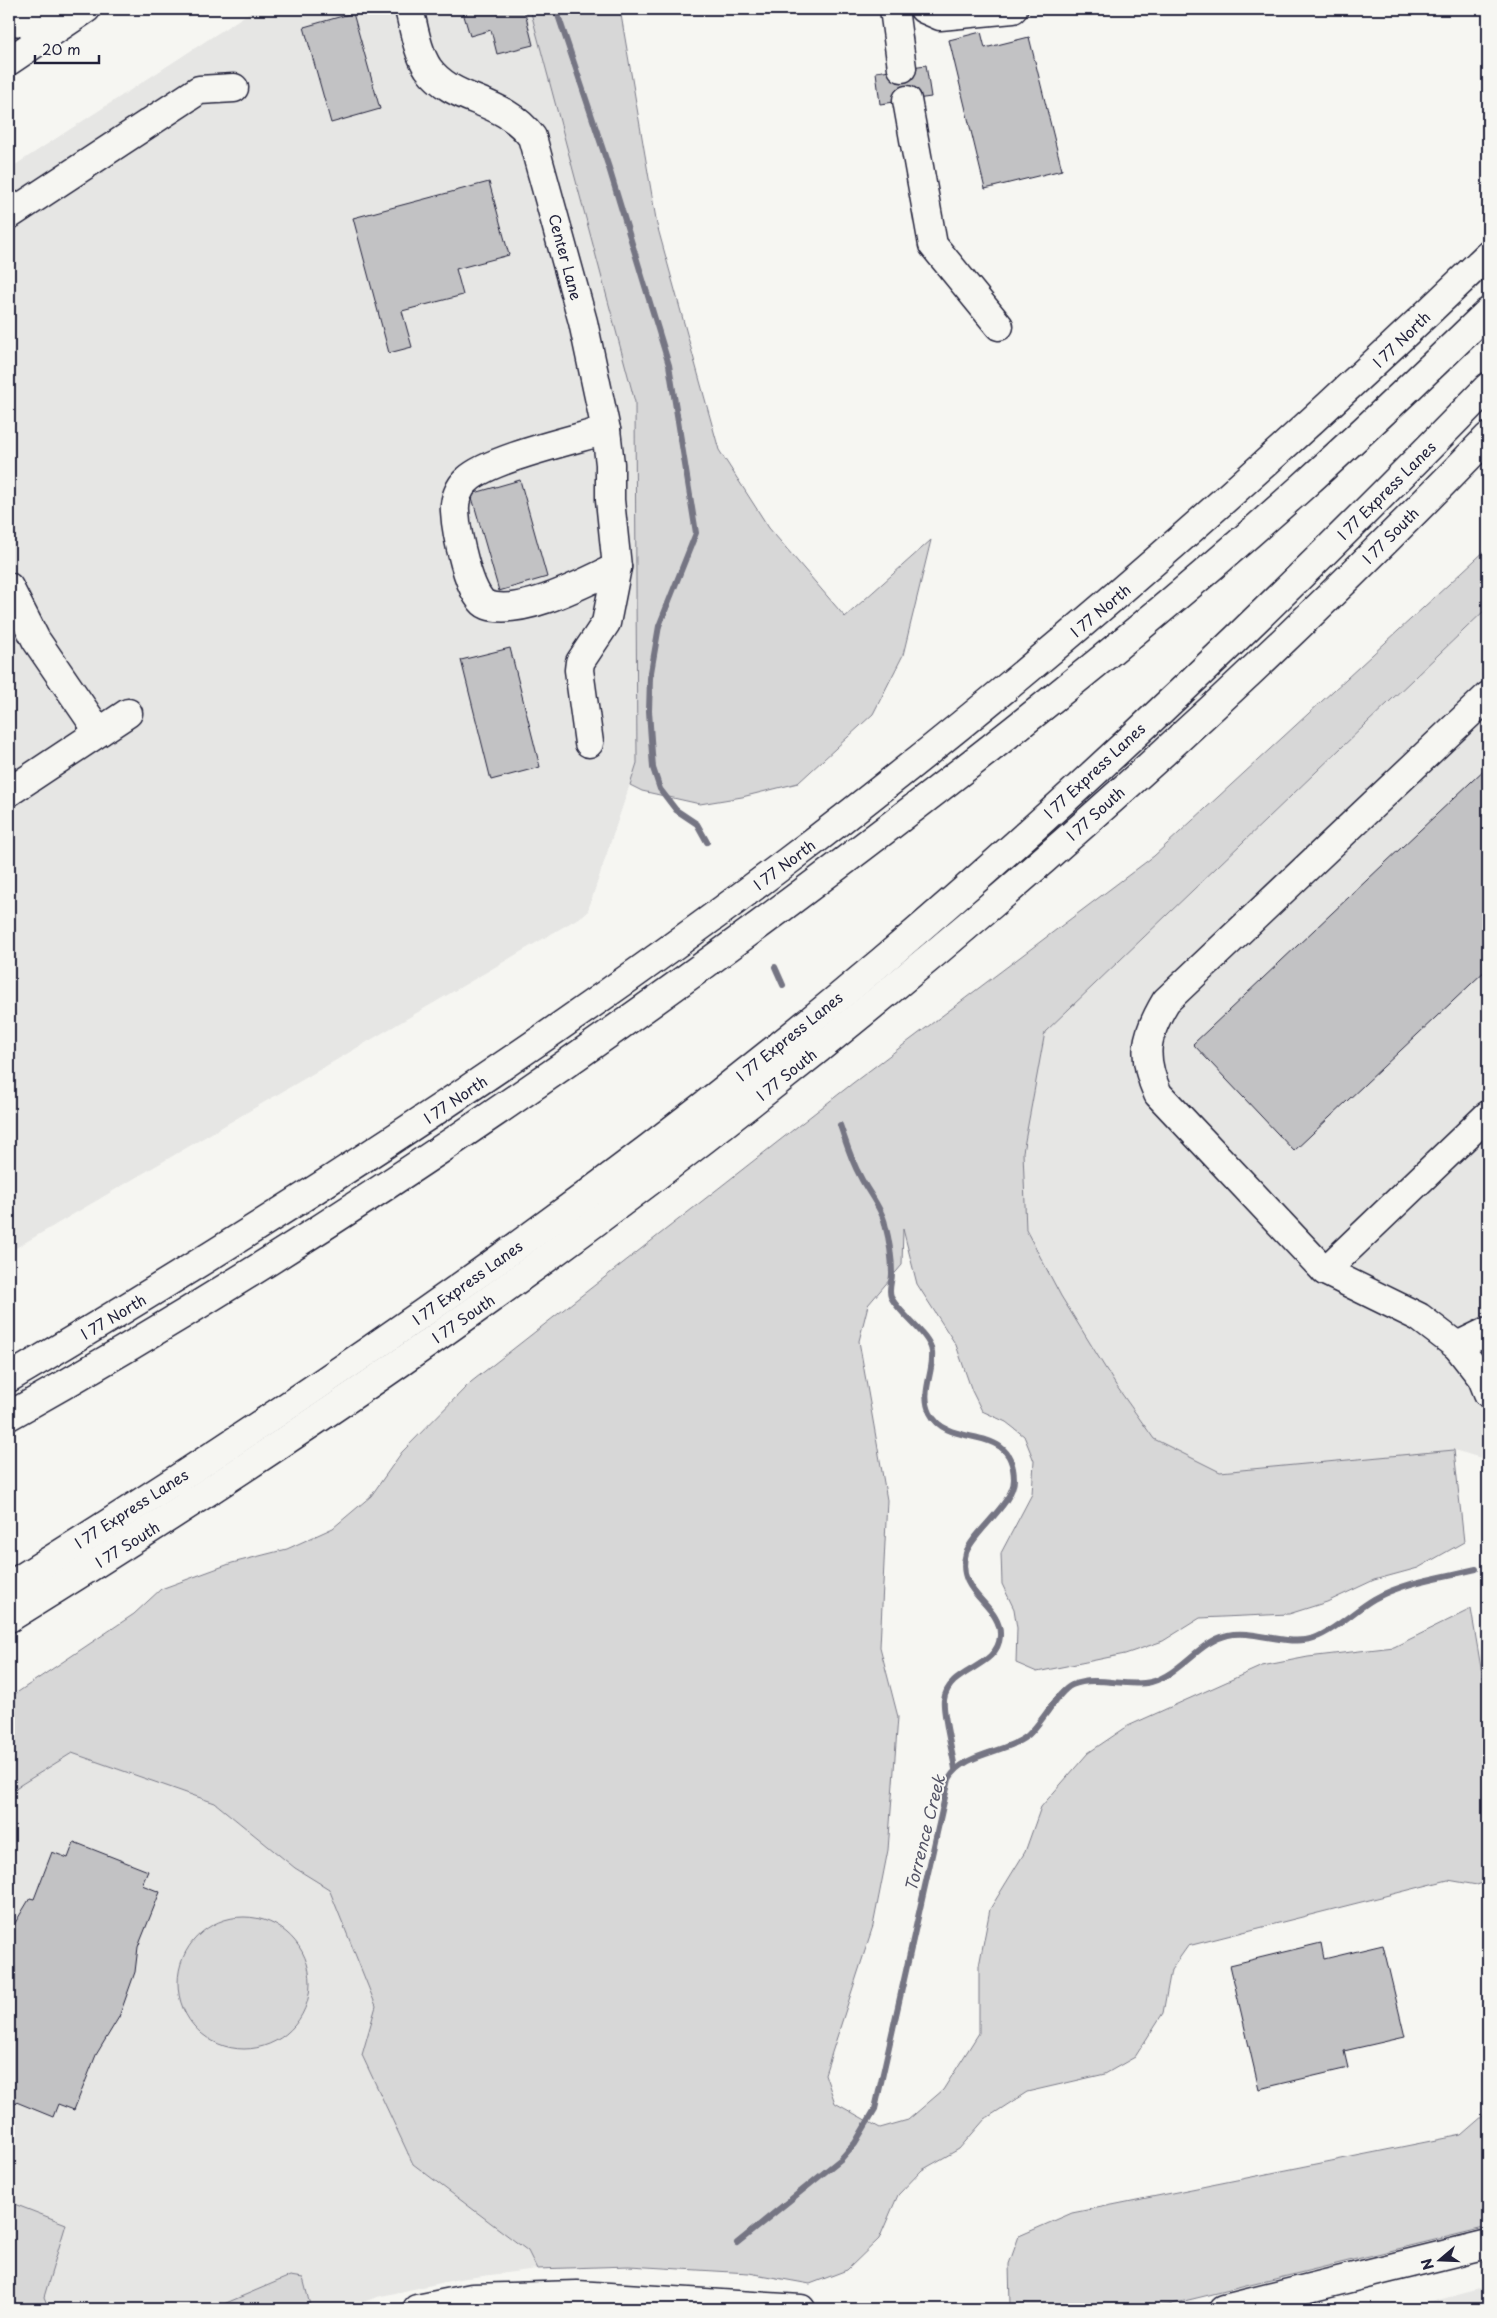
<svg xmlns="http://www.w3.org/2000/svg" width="1497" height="2318" font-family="'Playpen Sans',sans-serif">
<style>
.built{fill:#e6e6e4}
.green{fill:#d7d7d7;stroke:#7c7c89}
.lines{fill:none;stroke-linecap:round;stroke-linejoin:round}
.stream{stroke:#757583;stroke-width:6}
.building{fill:#c2c2c4;stroke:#22223b}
.minor-casing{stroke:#22223b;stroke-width:31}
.major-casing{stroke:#22223b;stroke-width:31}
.highway-casing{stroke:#22223b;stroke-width:31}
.minor{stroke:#f6f6f2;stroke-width:28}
.major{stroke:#f6f6f2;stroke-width:28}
.highway{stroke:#f6f6f2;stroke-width:28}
.labels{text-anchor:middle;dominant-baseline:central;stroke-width:4;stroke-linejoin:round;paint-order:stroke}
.street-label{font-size:15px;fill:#22223b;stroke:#f6f6f2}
.water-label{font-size:16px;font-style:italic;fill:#535365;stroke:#f6f6f2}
</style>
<rect width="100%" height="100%" fill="#f6f6f2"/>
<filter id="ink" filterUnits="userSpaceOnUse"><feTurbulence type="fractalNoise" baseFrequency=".02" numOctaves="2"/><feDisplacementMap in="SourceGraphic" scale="10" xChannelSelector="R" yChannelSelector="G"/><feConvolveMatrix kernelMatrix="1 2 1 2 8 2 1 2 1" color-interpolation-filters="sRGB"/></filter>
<g filter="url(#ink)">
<g class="built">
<polygon points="255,9 530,9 635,402 637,763 587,913 9,1252 9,169"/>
<polygon points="1488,607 1488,1460 1454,1450 1220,1472 1154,1439 1117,1387 1061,1296 1026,1230 1023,1152 1045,1032"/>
<polygon points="72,1753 215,1803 295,1868 329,1889 376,2006 362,2055 413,2164 528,2251 537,2269 459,2279 377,2297 345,2309 9,2309 9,1792"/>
<polygon points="1488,2287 1488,2309 1404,2309"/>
</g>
<g class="green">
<polygon points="530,9 620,9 657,225 719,450 769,528 845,617 931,540 903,655 873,714 798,783 742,797 700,804 642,791 630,785 637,763 635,402"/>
<polygon points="1488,548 1488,607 1045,1032 1023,1152 1026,1230 1061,1296 1117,1387 1154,1439 1220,1472 1454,1450 1464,1542 1418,1568 1374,1580 1327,1602 1289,1614 1200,1618 1163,1641 1125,1654 1037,1672 1016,1663 1017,1628 1014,1609 1002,1584 1001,1553 1032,1494 1034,1461 1024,1436 1006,1422 982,1411 972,1391 956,1345 917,1284 903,1229 902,1265 868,1305 859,1341 887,1500 880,1647 898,1717 888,1850 873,1926 825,2074 835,2103 880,2128 908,2120 943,2090 979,2033 979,1966 990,1909 1025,1852 1041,1807 1088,1753 1128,1726 1262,1666 1308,1657 1394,1647 1471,1609 1488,1709 1488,1881 1477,1885 1448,1880 1188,1946 1171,1970 1163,2013 1135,2057 1105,2074 1027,2092 985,2119 959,2149 922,2170 898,2195 879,2239 847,2270 810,2284 749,2273 629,2266 537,2269 528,2251 413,2164 362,2055 376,2006 329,1889 295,1868 215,1803 72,1753 9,1792 9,1698 134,1614 161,1589 232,1563 287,1549 333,1528 371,1496 402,1452 471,1382 853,1083 1154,856"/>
<circle cx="244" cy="1983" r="66"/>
<polygon points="1488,2104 1488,2227 1168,2305 1112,2309 1058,2309 1010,2305 1009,2264 1019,2236 1072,2213 1461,2135 1484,2115"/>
<polygon points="9,2202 66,2224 44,2297 49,2309 9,2309"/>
<polygon points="290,2276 303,2278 311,2309 212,2309"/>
</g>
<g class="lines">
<g class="stream">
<polyline points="556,9 609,168 669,365 696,533 659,626 650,678 649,711 653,768 660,789 676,810 697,824 707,842"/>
<polyline points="775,967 783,985"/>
<path d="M840,1125C846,1142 851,1160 860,1176C867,1191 882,1208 885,1224C889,1239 892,1258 892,1274C892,1281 888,1290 891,1297C899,1314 931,1335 932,1352C934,1373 920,1392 930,1413C949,1451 1013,1420 1014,1479C1014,1504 973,1532 966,1553C954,1594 1002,1604 1000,1636C998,1669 948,1668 944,1700C942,1711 953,1755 955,1769"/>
<path d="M737,2243L841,2159L855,2143L875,2109L949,1779C964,1752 1004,1754 1027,1736C1041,1725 1058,1691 1072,1685C1097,1675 1127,1688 1151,1682C1181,1674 1198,1642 1228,1635C1253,1629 1287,1647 1314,1638C1334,1631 1355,1610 1374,1599C1404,1582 1443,1577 1476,1569"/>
</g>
</g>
<g class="building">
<polygon points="462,9 524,9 533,45 497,54 491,30 470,36"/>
<polygon points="353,13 380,109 331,123 304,27"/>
<polygon points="981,32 985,48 1029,37 1062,170 985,189 949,40"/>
<polygon points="926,65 931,97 880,104 876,72"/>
<polygon points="489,182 509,255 456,269 463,295 402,311 412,347 389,353 353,218"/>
<polygon points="520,480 547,577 499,591 471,494"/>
<polygon points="510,648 540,767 491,780 461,660"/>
<polygon points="1488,766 1488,968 1294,1151 1193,1044"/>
<polygon points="74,1842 148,1871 142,1885 160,1892 138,1947 135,1972 119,2017 96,2055 74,2110 58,2104 53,2117 9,2099 9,1933 30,1898 34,1899 52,1852 68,1858"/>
<polygon points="1321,1943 1324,1959 1383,1945 1405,2037 1344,2051 1348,2068 1259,2089 1230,1965"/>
</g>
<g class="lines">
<g class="minor-casing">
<g id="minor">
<path d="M409,9C414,28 417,51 428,68C454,104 501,96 532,137L583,322L606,430L610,464V500L617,567L606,623L580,662L579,670L589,743"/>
<polyline points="894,9 902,68"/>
<polyline points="924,9 940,16 1013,9"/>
<polyline points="907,100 933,245 999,326"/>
<polyline points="9,215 199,90 234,88"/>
<path d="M606,430C573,440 489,459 467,480C459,487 454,500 455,511C456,530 469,599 487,605C521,617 586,582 617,567"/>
<polyline points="9,587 36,640 99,732"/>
<path d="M1488,696L1166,1001C1145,1036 1141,1056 1158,1094L1325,1271L1419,1317L1457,1346L1482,1378L1488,1393"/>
<polyline points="9,792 128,713"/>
<polyline points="1325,1271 1488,1115"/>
<polyline points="1457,1346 1488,1331"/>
<polyline points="417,2309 472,2298 577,2295 801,2309"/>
<polyline points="1224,2309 1488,2244"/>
</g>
</g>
<g class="major-casing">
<g id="major">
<polyline points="9,21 27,22 70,16"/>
<polyline points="9,61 86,9"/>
</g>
</g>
<g class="highway-casing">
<g id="highway">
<path d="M9,1378C278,1219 539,1050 788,861C1035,674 1266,469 1488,255"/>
<path d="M9,1416C271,1269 521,1101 763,922C947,785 1128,644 1299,490C1363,432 1426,372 1488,312"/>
<path d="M9,1586C313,1397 609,1192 882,961C1094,781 1295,586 1488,387"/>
<path d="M9,1618C185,1509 358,1396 525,1274C868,1024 1193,743 1488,437"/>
</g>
</g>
<use href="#minor" class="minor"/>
<use href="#major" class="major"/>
<use href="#highway" class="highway"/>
</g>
</g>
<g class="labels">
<g class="street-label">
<text transform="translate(566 257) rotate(75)">Center Lane</text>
<text transform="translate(1401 339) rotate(-44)">I 77 North</text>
<text transform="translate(1386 490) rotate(-45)">I 77 Express Lanes</text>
<text transform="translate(1390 535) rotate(-45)">I 77 South</text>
<text transform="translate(1100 610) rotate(-40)">I 77 North</text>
<text transform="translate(1094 770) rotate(-43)">I 77 Express Lanes</text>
<text transform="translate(1095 813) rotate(-42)">I 77 South</text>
<text transform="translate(784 864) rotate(-37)">I 77 North</text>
<text transform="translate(789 1036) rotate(-39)">I 77 Express Lanes</text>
<text transform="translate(786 1074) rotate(-39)">I 77 South</text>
<text transform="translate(455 1099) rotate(-34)">I 77 North</text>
<text transform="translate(467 1282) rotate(-36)">I 77 Express Lanes</text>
<text transform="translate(113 1316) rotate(-31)">I 77 North</text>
<text transform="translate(463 1318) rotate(-35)">I 77 South</text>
<text transform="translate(131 1508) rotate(-33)">I 77 Express Lanes</text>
<text transform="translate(127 1544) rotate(-32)">I 77 South</text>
</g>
<g class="water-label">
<text transform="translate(924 1833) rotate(-76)">Torrence Creek</text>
</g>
</g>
<rect width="1497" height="2318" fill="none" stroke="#f6f6f2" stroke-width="30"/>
<rect x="15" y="15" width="1467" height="2288" fill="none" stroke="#22223b" stroke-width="2" filter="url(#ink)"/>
<g transform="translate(1440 2260) rotate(251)" stroke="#f6f6f2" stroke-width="4" paint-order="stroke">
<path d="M0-4L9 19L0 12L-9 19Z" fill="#22223b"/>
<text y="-8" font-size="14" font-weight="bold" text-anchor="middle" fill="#22223b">N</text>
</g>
<path d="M35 55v8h64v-8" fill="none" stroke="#22223b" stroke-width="2.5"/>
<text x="42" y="55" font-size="15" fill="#22223b" stroke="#f6f6f2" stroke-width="4" paint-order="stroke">20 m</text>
</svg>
